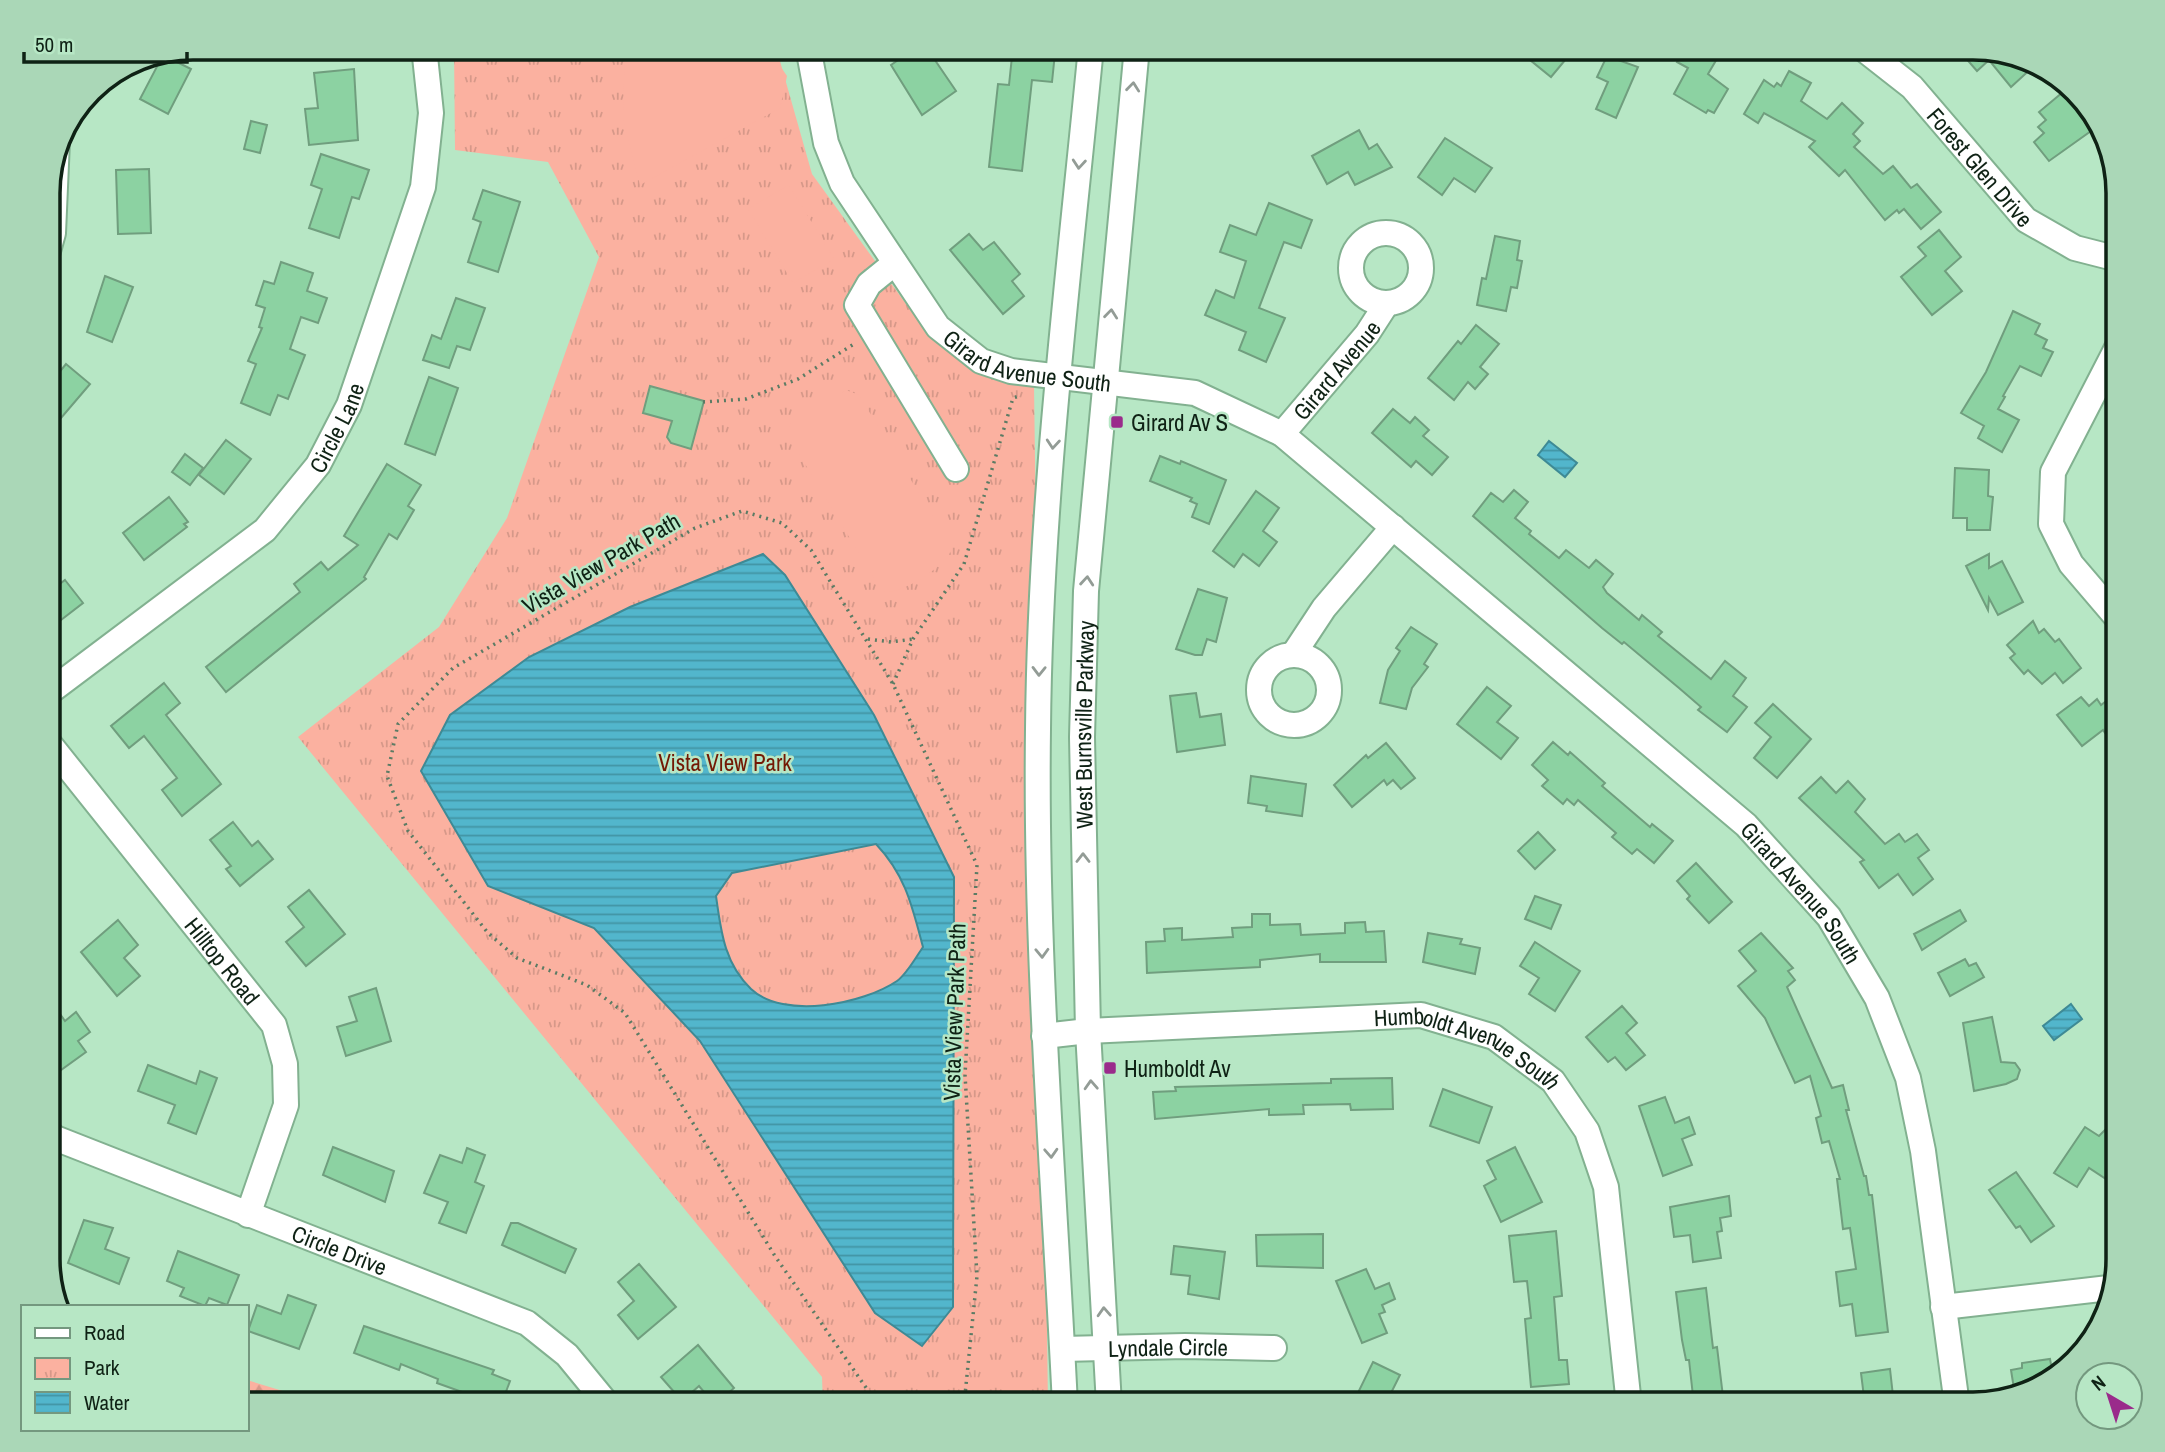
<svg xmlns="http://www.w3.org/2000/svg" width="2165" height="1452" font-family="'Archivo Narrow',sans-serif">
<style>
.forest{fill:url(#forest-firs)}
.park{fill:url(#park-tufts)}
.garden{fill:#fbb1a0}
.water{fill:url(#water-rules);stroke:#3e8a95;stroke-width:2;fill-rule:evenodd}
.building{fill:#8cd2a2;stroke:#709e7e;stroke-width:2}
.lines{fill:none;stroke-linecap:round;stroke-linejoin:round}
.minor-casing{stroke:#82b190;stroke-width:28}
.path{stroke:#5b7b64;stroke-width:3.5;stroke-dasharray:2 5;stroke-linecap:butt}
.minor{stroke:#fff;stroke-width:24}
.oneway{stroke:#939c96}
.poi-dot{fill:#9a2b8b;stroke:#b7e7c5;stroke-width:2.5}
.labels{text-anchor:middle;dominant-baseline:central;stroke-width:5;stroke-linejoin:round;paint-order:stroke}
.street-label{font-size:23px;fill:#0f2215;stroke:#b7e7c5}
.poi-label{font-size:23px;fill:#0f2215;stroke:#b7e7c5;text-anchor:start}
.park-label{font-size:23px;fill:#731904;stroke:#b7e7c5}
.rim{fill:none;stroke:#0f2215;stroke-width:3.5}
</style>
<defs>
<pattern id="forest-firs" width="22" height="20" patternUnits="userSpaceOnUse" patternTransform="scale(1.75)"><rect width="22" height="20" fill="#fbb1a0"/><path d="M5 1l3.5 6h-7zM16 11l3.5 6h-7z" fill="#d69889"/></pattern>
<pattern id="park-tufts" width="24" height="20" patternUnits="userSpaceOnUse" patternTransform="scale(1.75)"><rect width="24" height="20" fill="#fbb1a0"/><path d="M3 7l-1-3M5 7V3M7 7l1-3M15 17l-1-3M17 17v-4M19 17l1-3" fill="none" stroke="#d69889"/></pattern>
<pattern id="water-rules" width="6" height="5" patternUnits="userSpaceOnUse" patternTransform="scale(1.75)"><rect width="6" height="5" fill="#52b6cc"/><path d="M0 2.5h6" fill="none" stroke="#4294a4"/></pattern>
</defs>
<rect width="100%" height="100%" fill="#b7e7c5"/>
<polygon class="forest" points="247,1380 329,1405 247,1405"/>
<polygon class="park" points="454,47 776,47 812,174 927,333 982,376 1034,385 1048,1405 823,1405 822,1377 298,737 439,627 507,518 599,257 548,162 455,150"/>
<g class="garden">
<polygon points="625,47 767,47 787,76 780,108 640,185 623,117"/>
<polygon points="789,185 834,259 793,283 748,209"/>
<path d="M846,390L859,395L952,547C950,564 900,596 884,591L878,585L787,434L791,423Z"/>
</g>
<g class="water">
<polygon points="1549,441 1577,463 1565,477 1538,455"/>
<path d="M763,554L785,575L874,715L954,877L953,1307L922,1346L875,1313L700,1041L594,928L488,886L421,771L450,715L529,657L630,607ZM876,844C906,876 912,906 923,947C916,957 907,974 897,981C863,1004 784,1020 751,989C724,963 721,931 716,896L732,873Z"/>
<polygon points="2071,1004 2082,1019 2054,1040 2043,1026"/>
</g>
<g class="building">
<polygon points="917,47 926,47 956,91 922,115 891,65"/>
<polygon points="1013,47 1051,47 1050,52 1055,53 1052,82 1032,80 1022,171 989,167 998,84 1009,85"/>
<polygon points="1514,47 1576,47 1551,77"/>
<polygon points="1685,47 1701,47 1718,57 1708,74 1728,89 1714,113 1708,110 1706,113 1674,94 1688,68 1677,62"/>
<polygon points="1956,47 1972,47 2034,66 2011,87 1989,60 1977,71"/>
<polygon points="163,55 191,69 168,114 140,99"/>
<polygon points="1607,56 1638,67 1616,118 1596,109 1608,82 1597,77"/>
<polygon points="354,69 358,140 309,145 305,109 318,108 314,73"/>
<polygon points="1789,71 1811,83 1801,101 1827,119 1842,103 1863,123 1853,134 1860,141 1854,147 1883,174 1893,166 1911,188 1917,184 1941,212 1921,229 1904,209 1899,213 1897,210 1885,220 1845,170 1839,176 1809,147 1815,141 1764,113 1758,123 1744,114 1764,80 1774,87 1777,83 1781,86"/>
<polygon points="2063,92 2091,131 2049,161 2034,142 2044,133 2038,127 2046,120 2039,112"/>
<polygon points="251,121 267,125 260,153 244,149"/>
<polygon points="1359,130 1369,149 1377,144 1392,167 1355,185 1348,172 1327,184 1312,156"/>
<polygon points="1445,138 1492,168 1475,192 1454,178 1442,195 1418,177"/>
<polygon points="321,154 369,170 359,199 352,197 339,238 309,228 322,189 311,185"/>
<polygon points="149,169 151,233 118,234 116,170"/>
<polygon points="483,190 520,202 498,272 468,262 481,222 473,219"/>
<polygon points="1269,203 1312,220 1301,248 1284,242 1259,308 1285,318 1266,362 1239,350 1246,332 1205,315 1216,290 1234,298 1246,261 1220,252 1230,225 1256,235"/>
<polygon points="1939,230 1961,257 1945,271 1962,291 1932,315 1901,277 1926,256 1918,247"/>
<polygon points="969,234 983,250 994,242 1020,274 1012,281 1024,296 1003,314 950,250"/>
<polygon points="1495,236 1520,241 1517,260 1522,261 1517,288 1511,287 1506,311 1477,305 1482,278 1486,279"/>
<polygon points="281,262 313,273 307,291 327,298 318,323 301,317 290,349 305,355 288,399 278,395 270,415 241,403 256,364 248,361 262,328 259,327 265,308 256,305 264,281 274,284"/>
<polygon points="105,276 133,287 112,342 87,332"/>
<polygon points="456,298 485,308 470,350 457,346 449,368 423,360 432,335 441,339"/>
<polygon points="2013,311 2040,324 2035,334 2047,340 2043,348 2053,352 2041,376 2020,366 2003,396 2005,397 1998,409 2019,420 2002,452 1978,438 1984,426 1961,413 1986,372"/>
<polygon points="1476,325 1499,344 1480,367 1488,374 1475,389 1468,382 1454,400 1428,378 1458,341 1461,344"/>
<polygon points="66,364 90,384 61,418 48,406 48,386"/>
<polygon points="429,377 458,388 435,455 405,444"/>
<polygon points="650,386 704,401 691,449 671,443 667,437 672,421 643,413"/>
<polygon points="1393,409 1410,423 1415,417 1429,430 1423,436 1448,457 1432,475 1416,461 1411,467 1372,433"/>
<polygon points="226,440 251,459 224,494 199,475"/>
<polygon points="185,454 203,468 190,485 172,472"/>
<polygon points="1160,456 1180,464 1181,461 1226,480 1209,524 1192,517 1197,504 1190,501 1192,498 1150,481"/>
<polygon points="387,464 421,485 408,506 414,510 397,539 389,534 364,577 366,579 226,692 206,667 300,592 294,584 321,562 328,570 358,545 344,536"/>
<polygon points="1955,468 1989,470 1988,496 1993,497 1990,530 1967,530 1967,518 1953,518"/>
<polygon points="1514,490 1528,502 1515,518 1531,531 1529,534 1559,558 1566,550 1589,568 1596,560 1613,574 1603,587 1607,593 1639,620 1642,615 1662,632 1658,636 1711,679 1725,661 1746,678 1733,696 1747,707 1727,732 1698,710 1701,707 1679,688 1624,642 1622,644 1602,628 1473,516 1491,493 1503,502"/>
<polygon points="1256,491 1279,508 1263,531 1277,542 1259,566 1243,554 1234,567 1213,551"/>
<polygon points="169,497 188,522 184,524 187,527 144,560 123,533"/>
<polygon points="1989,554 1989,568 2002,561 2023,602 1998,615 1989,598 1988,610 1966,566"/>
<polygon points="65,580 83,603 48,630 48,593"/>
<polygon points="1198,589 1227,598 1216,642 1207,639 1202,655 1195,655 1176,649"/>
<polygon points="2033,621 2039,633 2044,629 2055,642 2059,639 2081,668 2063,683 2055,673 2042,684 2028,670 2024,674 2010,658 2015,654 2007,645"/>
<polygon points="1411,627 1437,644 1424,664 1428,667 1412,688 1406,709 1380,703 1388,670 1400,651 1396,648"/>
<polygon points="164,683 180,703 166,715 221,784 182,816 162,790 177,778 144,736 129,748 111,726"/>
<polygon points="1487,687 1511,706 1497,722 1518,738 1501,759 1457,724"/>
<polygon points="1196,693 1200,717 1221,714 1225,745 1177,752 1170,696"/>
<polygon points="2081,697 2089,706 2097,699 2101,705 2109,699 2118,710 2118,752 2103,730 2082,746 2057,715"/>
<polygon points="1773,704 1811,739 1777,778 1754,758 1771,737 1755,723"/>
<polygon points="1553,742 1568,755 1570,752 1605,783 1602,786 1650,827 1652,824 1673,841 1654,863 1637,849 1632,854 1612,837 1616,833 1578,800 1574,805 1567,799 1563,804 1542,786 1548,780 1532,765"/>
<polygon points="1386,743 1415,778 1401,789 1393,780 1387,785 1384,780 1352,807 1334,785 1366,755 1368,758"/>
<polygon points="1251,776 1306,784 1302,816 1266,811 1267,806 1248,803"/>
<polygon points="1821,777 1836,793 1848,781 1865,799 1855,812 1885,844 1899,834 1905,842 1917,834 1929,850 1918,858 1933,879 1913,895 1898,874 1879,888 1860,862 1864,860 1799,798"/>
<polygon points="233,822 252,846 258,841 273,859 240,886 226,869 231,866 210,840"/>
<polygon points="1538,832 1555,850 1535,869 1518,851"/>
<polygon points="1696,863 1732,902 1709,923 1687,899 1690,896 1677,881"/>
<polygon points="309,890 345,934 306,966 286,942 304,927 288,907"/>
<polygon points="1535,896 1561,905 1551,929 1525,919"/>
<polygon points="1960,910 1966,921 1922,950 1914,934"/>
<polygon points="1252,914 1270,914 1270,925 1300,924 1301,935 1345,933 1345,923 1365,922 1366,932 1384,931 1386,962 1320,962 1320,954 1260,960 1260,967 1147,973 1146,942 1165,941 1164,929 1182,928 1182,940 1233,937 1232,928 1252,927"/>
<polygon points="118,920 138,945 124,958 140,976 117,996 81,952"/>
<polygon points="1428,933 1462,939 1460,944 1480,948 1475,974 1423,962"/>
<polygon points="1761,933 1793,968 1788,971 1795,980 1787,987 1832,1088 1843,1085 1849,1110 1846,1110 1864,1176 1866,1176 1869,1195 1872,1195 1888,1332 1856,1336 1852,1304 1840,1306 1836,1272 1856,1269 1850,1228 1843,1229 1837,1179 1840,1179 1829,1141 1822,1143 1816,1118 1821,1116 1810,1076 1795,1083 1765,1018 1738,986 1756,971 1739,951"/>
<polygon points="1535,942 1580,971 1555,1011 1529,994 1539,978 1520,966"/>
<polygon points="1965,959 1969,966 1976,963 1984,977 1950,996 1938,973"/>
<polygon points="376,988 391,1041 346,1056 337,1027 357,1021 349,997"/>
<polygon points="48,997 65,1021 76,1012 90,1032 78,1041 86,1052 61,1070 48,1051"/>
<polygon points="1622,1006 1637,1023 1626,1033 1645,1055 1626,1070 1615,1057 1608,1062 1586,1037"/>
<polygon points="1992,1017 2001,1062 2015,1063 2020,1070 2017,1079 2006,1084 1974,1091 1963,1023"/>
<polygon points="148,1065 196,1084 200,1071 217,1078 196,1134 168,1123 175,1105 138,1091"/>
<polygon points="1392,1078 1393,1109 1351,1110 1350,1104 1303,1105 1304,1114 1269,1115 1269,1109 1155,1119 1153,1092 1176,1091 1175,1087 1331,1083 1331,1079"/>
<polygon points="1443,1089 1492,1107 1479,1143 1430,1126"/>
<polygon points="1665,1097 1675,1123 1689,1117 1695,1134 1682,1139 1692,1165 1663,1176 1639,1106"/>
<polygon points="2118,1117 2118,1160 2106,1179 2089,1168 2077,1187 2054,1173 2085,1127 2099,1136"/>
<polygon points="333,1147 394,1171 385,1202 323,1175"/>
<polygon points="1515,1147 1542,1202 1501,1222 1484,1186 1496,1179 1487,1161"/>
<polygon points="467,1148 485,1155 475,1182 484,1186 466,1233 439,1223 448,1202 424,1193 440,1155 462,1163"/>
<polygon points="2016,1172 2054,1226 2031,1242 2020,1226 2016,1228 1989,1190"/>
<polygon points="1729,1196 1731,1216 1720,1218 1722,1231 1717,1232 1721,1258 1693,1262 1690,1235 1674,1237 1670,1207"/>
<polygon points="84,1220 113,1228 105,1249 129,1258 119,1284 68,1263"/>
<polygon points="511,1223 518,1223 576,1249 565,1273 502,1245"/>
<polygon points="1556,1231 1562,1296 1554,1297 1559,1360 1567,1360 1569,1384 1531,1387 1525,1319 1531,1318 1527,1281 1514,1282 1509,1236"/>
<polygon points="1323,1234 1323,1268 1257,1266 1256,1235"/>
<polygon points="1174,1246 1225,1252 1219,1299 1188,1294 1190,1276 1171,1274"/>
<polygon points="178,1251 239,1275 227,1305 209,1298 205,1306 180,1296 184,1288 167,1281"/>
<polygon points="639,1264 676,1307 638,1339 618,1315 634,1301 618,1282"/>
<polygon points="1366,1269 1375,1289 1389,1283 1395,1299 1382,1305 1385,1312 1379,1314 1387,1333 1362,1343 1336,1281"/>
<polygon points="1706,1288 1713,1348 1717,1347 1724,1405 1694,1405 1689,1360 1686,1360 1682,1340 1676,1292"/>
<polygon points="288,1295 316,1305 299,1349 248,1331 257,1305 281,1314"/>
<polygon points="364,1326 494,1370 492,1374 510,1381 501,1405 476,1405 479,1398 437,1383 438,1379 401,1364 399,1370 354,1353"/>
<polygon points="698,1345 734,1388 715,1405 699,1386 682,1401 661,1377"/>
<polygon points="2050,1359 2053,1375 2037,1390 2015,1395 2011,1370 2022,1368 2022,1363"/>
<polygon points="1373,1362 1400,1375 1385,1405 1352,1405"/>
<polygon points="1890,1369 1894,1405 1865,1405 1861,1373"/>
</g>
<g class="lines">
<g class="minor-casing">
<g id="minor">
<path id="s1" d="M808,47L826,143L842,183L938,327L981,361L1011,371L1195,393L1282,434L1746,825L1829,917L1877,998L1908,1078L1923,1151L1957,1405"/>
<path id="s2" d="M1861,47L1912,87L2026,220L2075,248L2118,259"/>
<circle cx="1386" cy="268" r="35"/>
<polyline points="48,251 53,233 57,141"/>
<polyline points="895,263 869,284 857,305 956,469"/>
<polyline points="2118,346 2053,472 2051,524 2071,564 2118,619"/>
<path id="s3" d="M1282,434L1367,334L1387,303"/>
<polyline points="1293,655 1324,608 1393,527"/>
<circle cx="1294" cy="690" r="35"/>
<path id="s4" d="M48,693L265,530L318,465L349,405L423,187L431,113L424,47"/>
<path id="s5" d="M48,742L274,1025L285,1064L286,1105L248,1215"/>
<path id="s6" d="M1044,1036L1088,1031L1421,1015L1494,1037L1553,1081L1587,1131L1606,1187L1629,1405"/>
<path id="s7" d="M48,1132L55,1138L527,1323L567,1355L608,1405"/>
<polyline points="1943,1307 2109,1288"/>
<path id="s8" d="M1063,1349L1185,1346L1274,1348"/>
<path d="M1065,1405C1054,1180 1035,954 1038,729C1040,501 1069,274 1091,47"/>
<path id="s9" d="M1109,1405L1088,1031L1082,737L1086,591L1137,47"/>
</g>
</g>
<g class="path">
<polyline points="703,402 746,399 798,379 854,344"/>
<polyline points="868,639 891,642 913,639"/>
<polyline points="893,684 913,639 964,564 1013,398 1019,396"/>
<polyline points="878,1405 775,1256 625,1013 587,985 517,958 488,933 408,831 387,776 398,724 453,668 695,528 742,511 782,523 811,550 893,684 977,865 965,1075 977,1276 964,1405"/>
</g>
<use href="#minor" class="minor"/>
</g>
<defs><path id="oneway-chevron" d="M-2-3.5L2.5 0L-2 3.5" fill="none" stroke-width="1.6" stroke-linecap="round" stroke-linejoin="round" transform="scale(1.75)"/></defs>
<g class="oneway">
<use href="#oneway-chevron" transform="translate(1133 87) rotate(-84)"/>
<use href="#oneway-chevron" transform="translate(1079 164) rotate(95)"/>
<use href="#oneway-chevron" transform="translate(1111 314) rotate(-84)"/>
<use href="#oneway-chevron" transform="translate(1053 444) rotate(95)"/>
<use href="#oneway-chevron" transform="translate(1087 581) rotate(-85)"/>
<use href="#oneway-chevron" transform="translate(1039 671) rotate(91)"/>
<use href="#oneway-chevron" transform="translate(1083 858) rotate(-90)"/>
<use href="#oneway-chevron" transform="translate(1042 953) rotate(88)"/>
<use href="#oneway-chevron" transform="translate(1091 1085) rotate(-93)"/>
<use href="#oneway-chevron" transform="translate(1051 1153) rotate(87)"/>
<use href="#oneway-chevron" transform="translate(1104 1312) rotate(-93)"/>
</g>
<g class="poi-dot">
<rect x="1110" y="415" width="14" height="14" rx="3.5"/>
<rect x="1103" y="1061" width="14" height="14" rx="3.5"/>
</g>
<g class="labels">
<g class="street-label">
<text stroke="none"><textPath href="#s2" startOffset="170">Forest Glen Drive</textPath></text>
<text stroke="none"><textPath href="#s1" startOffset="413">Girard Avenue South</textPath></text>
<text stroke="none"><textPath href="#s3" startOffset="84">Girard Avenue</textPath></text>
<text stroke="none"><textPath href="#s4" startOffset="397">Circle Lane</textPath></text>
<text transform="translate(601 563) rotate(-30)">Vista View Park Path</text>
<text stroke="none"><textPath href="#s9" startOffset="681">West Burnsville Parkway</textPath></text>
<text stroke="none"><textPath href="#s1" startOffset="1376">Girard Avenue South</textPath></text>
<text stroke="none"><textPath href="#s5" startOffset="280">Hilltop Road</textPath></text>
<text transform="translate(954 1012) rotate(-88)">Vista View Park Path</text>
<text stroke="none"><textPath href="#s6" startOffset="432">Humboldt Avenue South</textPath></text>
<text stroke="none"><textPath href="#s7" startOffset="315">Circle Drive</textPath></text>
<text stroke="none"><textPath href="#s8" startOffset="105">Lyndale Circle</textPath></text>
</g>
<g class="poi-label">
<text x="1131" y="422">Girard Av S</text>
<text x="1124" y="1068">Humboldt Av</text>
</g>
<g class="park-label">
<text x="725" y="762">Vista View Park</text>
</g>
</g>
<path d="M0 0H2165V1452H0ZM193 60H1973A133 133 0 0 1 2106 193V1259A133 133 0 0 1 1973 1392H193A133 133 0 0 1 60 1259V193A133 133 0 0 1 193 60Z" fill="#aad7b7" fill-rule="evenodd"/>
<path class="rim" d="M193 60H1973A133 133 0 0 1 2106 193V1259A133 133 0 0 1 1973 1392H193A133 133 0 0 1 60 1259V193A133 133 0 0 1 193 60Z"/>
<rect x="21" y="1305" width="228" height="126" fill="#b7e7c5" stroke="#74987f" stroke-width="2"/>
<rect x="35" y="1328" width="35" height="10" fill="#ffffff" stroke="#74987f" stroke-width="2"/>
<text x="84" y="1340" font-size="21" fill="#0f2215">Road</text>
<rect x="35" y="1358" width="35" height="21" fill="url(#park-tufts)" stroke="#74987f" stroke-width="2"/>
<text x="84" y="1375" font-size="21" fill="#0f2215">Park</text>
<rect x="35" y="1392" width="35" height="21" fill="url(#water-rules)" stroke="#74987f" stroke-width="2"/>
<text x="84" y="1410" font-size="21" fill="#0f2215">Water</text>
<g transform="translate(2109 1396) rotate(321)"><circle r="33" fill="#b7e7c5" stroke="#74987f" stroke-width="2"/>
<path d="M0-5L12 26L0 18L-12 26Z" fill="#9a2b8b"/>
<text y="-10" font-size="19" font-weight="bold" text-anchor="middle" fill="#0f2215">N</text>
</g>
<path d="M24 52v10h163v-10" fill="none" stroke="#0f2215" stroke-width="3.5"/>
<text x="35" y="52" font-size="21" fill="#0f2215" stroke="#b7e7c5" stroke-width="5" paint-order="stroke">50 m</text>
</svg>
